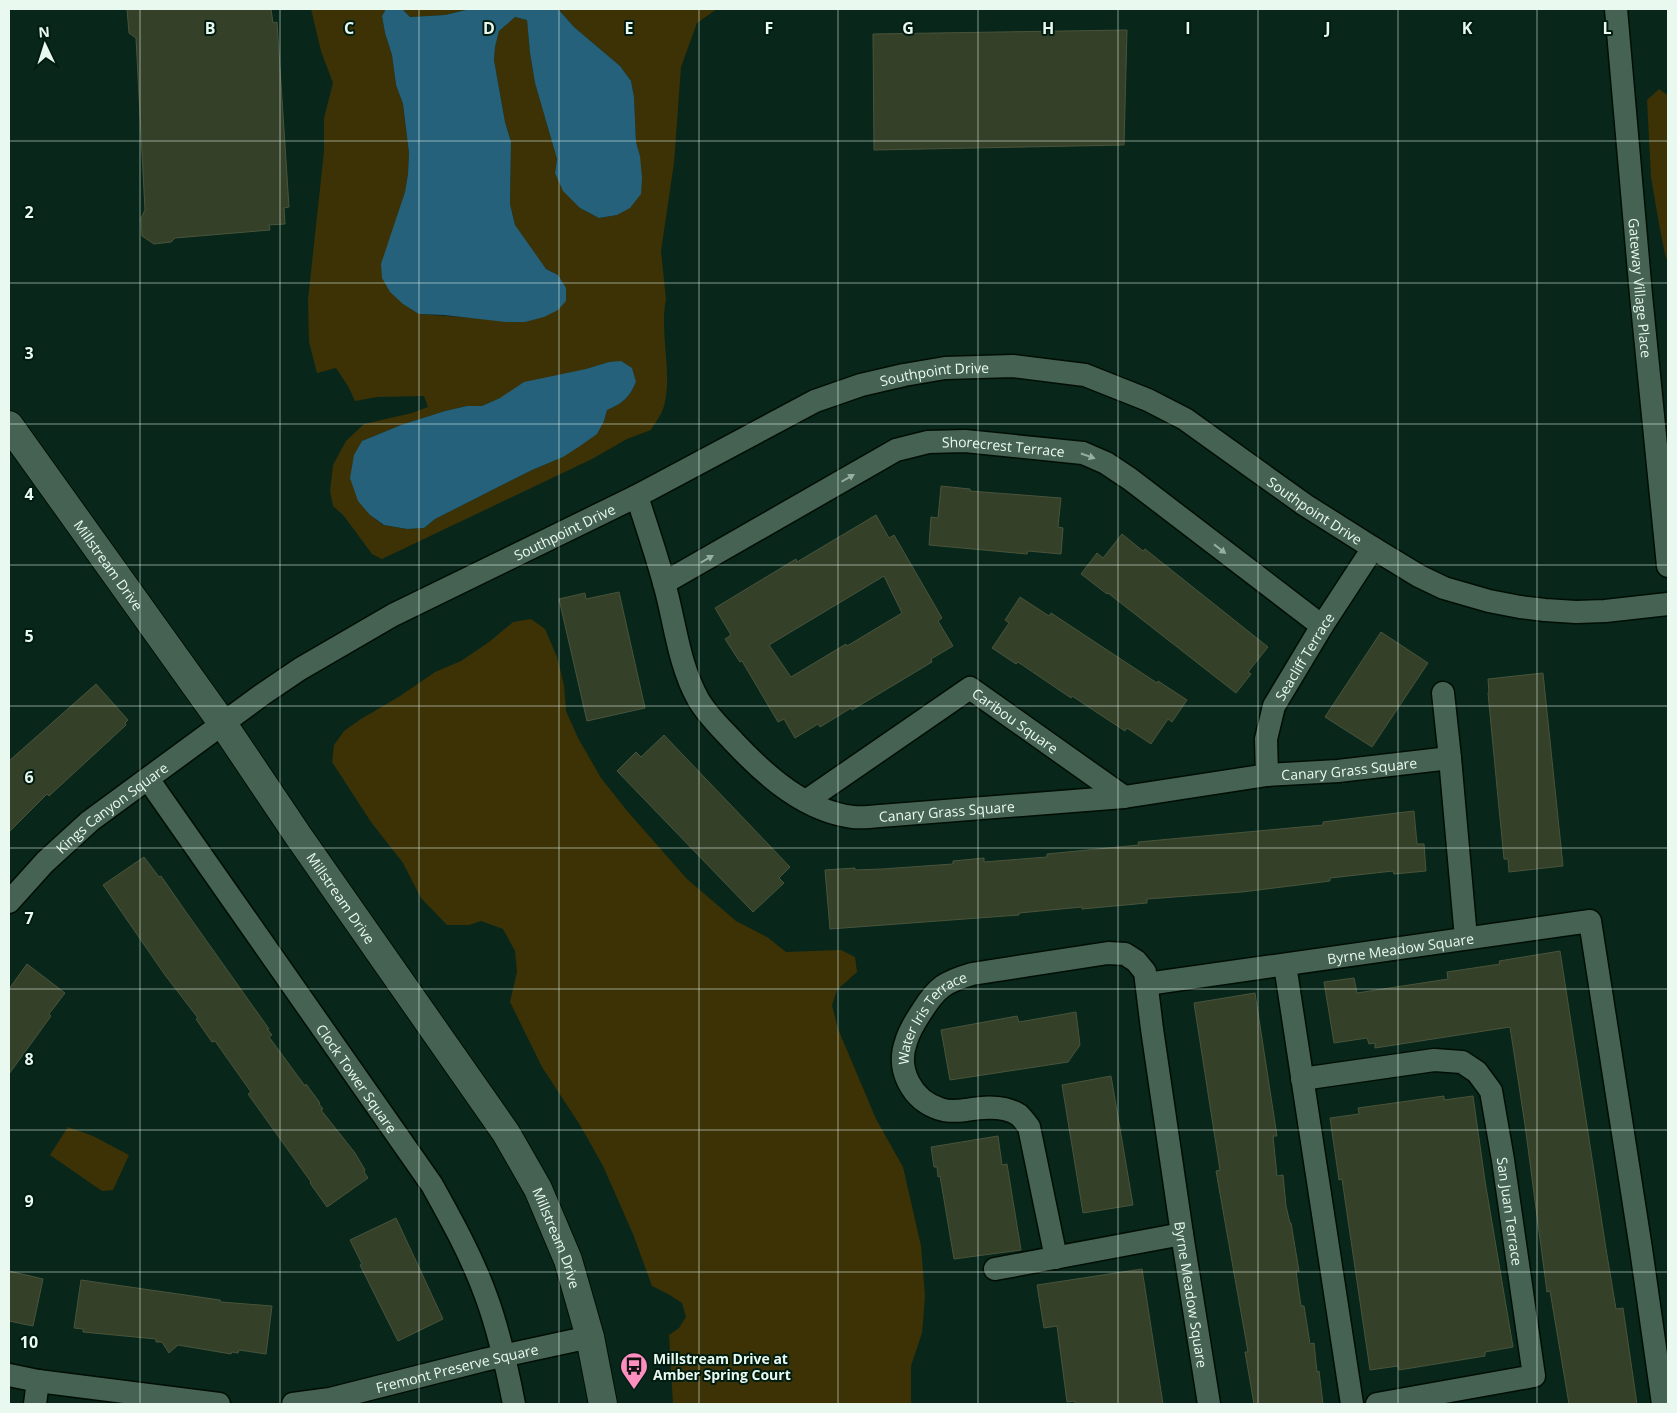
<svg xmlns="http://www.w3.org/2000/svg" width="1677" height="1413" font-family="'Open Sans',sans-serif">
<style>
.green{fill:#3c3206;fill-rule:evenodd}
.water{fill:#25617a}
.building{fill:#354028;stroke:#48543b;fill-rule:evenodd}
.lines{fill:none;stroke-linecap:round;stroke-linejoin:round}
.minor-casing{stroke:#000e05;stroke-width:25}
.tertiary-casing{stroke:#000e05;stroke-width:30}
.minor{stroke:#456253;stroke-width:22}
.tertiary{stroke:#456253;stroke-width:28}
.oneway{fill:#97aea2}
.grid{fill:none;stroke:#e9f9f0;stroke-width:1;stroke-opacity:0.55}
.labels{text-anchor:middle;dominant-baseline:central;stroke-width:4;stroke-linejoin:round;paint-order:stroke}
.street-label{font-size:14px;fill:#e9f9f0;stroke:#011c11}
.poi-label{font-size:14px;font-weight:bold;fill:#e9f9f0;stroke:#011c11;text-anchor:start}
.grid-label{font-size:16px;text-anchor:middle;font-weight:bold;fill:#e9f9f0;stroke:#011c11;stroke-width:4;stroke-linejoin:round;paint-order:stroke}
</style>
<rect width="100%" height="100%" fill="#09261a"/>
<g class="green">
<path d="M311,9H386L382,16L385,33L392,55L396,85L403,104L409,153L408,174L405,192L397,217L419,314L525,322L558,275L546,269L528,247L515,225L510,204L511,142L505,122L494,60L495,47L499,31L515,17L527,20L530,53L535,83L557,159L555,173L580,208L599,218L617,215L640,156L636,142L634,97L631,81L620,66L574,27L558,9H717L697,23L681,67L674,163L661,251L666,299C659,334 673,372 664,406C662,414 655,423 651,430L627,439L592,459L382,559L372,554L344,516L333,506L330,491L333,465L346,441L364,424L412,413L428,407L424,396L377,397L355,401L348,386L336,368L317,373L309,342L308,300L324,151V118L333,83L321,51ZM609,362L636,382C629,398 623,403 607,410L604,421L563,457L532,470L435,519L424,528L407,529L383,525L370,515L362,441L401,425L445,411L467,406H482L500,398Z"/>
<polygon points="402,9 470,9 445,15 410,17"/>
<polygon points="1659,89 1666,94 1668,94 1668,263 1665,254 1659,224 1651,177 1647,100"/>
<polygon points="531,619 545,629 557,657 564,685 566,711 578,738 601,778 628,812 687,879 736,921 767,937 786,952 841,950 855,957 857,972 837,990 832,1005 838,1029 876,1119 903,1167 921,1246 925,1296 922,1333 911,1366 911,1404 673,1404 669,1335 679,1328 686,1317 682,1303 668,1294 652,1286 633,1234 603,1166 580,1125 542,1067 510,1002 517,972 515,951 503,929 481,921 469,925 447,925 421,898 403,863 371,822 332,762 334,745 344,731 361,719 400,696 435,672 461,661 489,642 513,622"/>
<polygon points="68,1127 93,1136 129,1155 113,1190 102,1191 50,1155"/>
</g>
<g class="water">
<polygon points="386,9 402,9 410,17 445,15 470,9 558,9 574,27 620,66 631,81 634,97 636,142 640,156 642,178 641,194 630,208 617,215 599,218 580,208 563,191 555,173 557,159 535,83 530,53 527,20 515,17 499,31 495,47 494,60 505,122 511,142 510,204 515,225 546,269 558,275 566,288 566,301 558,310 544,317 525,322 506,322 444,315 419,314 403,304 390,292 382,278 381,264 405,192 408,174 409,153 403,104 396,85 392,55 385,33 382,16"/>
<path d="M621,361L632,368L636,382C629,398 623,403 607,410L604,421L597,434L580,446L563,457L532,470L435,519L424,528L407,529L384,525L370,515L358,501L350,478L354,455L362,441L401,425L445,411L467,406H482L500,398L524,382L586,369L609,362Z"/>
</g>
<g class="building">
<polygon points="127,9 271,9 273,23 277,22 289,207 284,208 285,224 269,225 270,230 175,238 171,242 154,244 142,236 141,218 145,210 136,38 129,33"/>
<polygon points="1127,30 1124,145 874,150 873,34"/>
<polygon points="941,486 970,489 970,491 1061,498 1058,527 1063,528 1061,554 1028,551 1027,554 929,545 931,517 938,518"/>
<path d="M876,515L889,538L894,535L942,618L938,621L953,646L931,659L932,662L852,710L851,708L820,727L818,724L795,738L784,719L778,722L742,661L740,662L725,639L731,635L715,608L796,559L797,562ZM884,576L902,613L847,646L846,644L791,677L769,645Z"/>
<polygon points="1122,534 1143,551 1145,549 1268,647 1248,672 1251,674 1236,693 1108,593 1107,594 1081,574 1097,553 1103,558"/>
<polygon points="619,592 645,708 587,721 559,599 585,593 586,599"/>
<polygon points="1020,597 1049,616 1051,613 1157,683 1158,681 1187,700 1172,722 1168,719 1151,744 1127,728 1125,731 1072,696 1071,698 1018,662 1016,664 992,648 1009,623 1005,620"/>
<polygon points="1381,632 1428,663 1372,747 1325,717"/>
<polygon points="1543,673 1563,866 1509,872 1508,859 1504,859 1499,808 1488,693 1489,693 1488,679"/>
<polygon points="96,684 128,720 125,723 126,725 49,796 47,794 9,832 9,761"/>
<polygon points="664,735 790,867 779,878 784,883 753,912 617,771 636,752 641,757"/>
<polygon points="1414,811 1417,844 1424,844 1426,871 1394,874 1393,871 1330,878 1330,881 1242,892 1147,899 1147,903 1082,909 1082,907 1019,913 1019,915 830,929 825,870 855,868 855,870 882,869 953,864 953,861 984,858 984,862 1047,857 1047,854 1139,845 1138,842 1323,825 1323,822"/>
<polygon points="144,857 159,877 161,876 186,912 269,1029 267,1029 272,1035 269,1037 305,1086 306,1084 320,1103 319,1104 323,1109 321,1110 355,1153 365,1170 364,1172 368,1178 327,1207 310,1183 311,1182 248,1094 251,1092 215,1041 212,1042 196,1019 198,1018 165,975 103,885"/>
<polygon points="1560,951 1606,1249 1616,1309 1623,1308 1637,1404 1569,1404 1550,1291 1547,1292 1525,1125 1510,1027 1375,1048 1375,1043 1369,1044 1367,1038 1334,1043 1324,982 1354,978 1357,993 1448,979 1447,972 1500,964 1499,961"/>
<polygon points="27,964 65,993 49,1014 51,1016 9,1074 9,989"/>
<polygon points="1255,993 1277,1136 1273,1136 1277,1176 1283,1175 1286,1206 1290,1223 1291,1223 1299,1271 1296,1271 1301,1306 1304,1306 1310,1344 1314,1343 1317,1372 1319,1371 1323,1404 1254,1404 1245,1352 1248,1352 1216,1171 1220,1170 1194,1003"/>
<polygon points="1076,1012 1080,1045 1068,1062 950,1080 941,1030 1017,1016 1019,1022"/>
<polygon points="1111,1076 1133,1205 1083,1213 1062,1085"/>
<polygon points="1444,1096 1444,1100 1473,1096 1485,1181 1513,1347 1485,1352 1485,1356 1399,1370 1398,1366 1370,1370 1342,1179 1339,1180 1330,1118 1359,1114 1358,1108"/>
<polygon points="998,1136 1002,1165 1007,1164 1021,1250 954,1259 940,1176 938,1177 937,1167 934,1167 931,1147"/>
<polygon points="396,1218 443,1319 398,1341 360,1265 362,1264 350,1240"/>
<polygon points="1142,1269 1163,1404 1075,1404 1075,1401 1067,1402 1057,1326 1044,1328 1037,1285"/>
<polygon points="9,1271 43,1279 33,1326 9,1321"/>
<polygon points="81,1280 220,1300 221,1302 272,1306 266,1354 239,1350 238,1353 232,1352 231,1354 178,1345 169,1353 162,1342 156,1342 156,1339 83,1332 83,1329 74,1328"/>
</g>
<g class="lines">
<g class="minor-casing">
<g id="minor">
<path id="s1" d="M1616,9L1641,295L1668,566"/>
<path id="s2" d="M637,496C646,525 656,553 664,583C675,621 678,663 698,699C707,715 721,728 734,742C766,776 805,811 853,817C862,818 871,817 880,816L1124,797L1267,775L1338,771L1450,758"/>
<path id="s3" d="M664,583L896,450L928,442L965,441L1083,453L1106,463L1130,479L1322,626"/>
<polyline points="1443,693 1450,758 1466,938"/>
<path id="s4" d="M1267,775L1266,739L1274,706L1322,626L1373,548"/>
<path id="s5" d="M148,779L432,1185C452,1221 472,1257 486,1296C499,1331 507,1368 514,1404"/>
<path id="s6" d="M806,801L970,688L1124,797"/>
<path id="s7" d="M9,902L45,862L90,821L263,694L300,669L393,615L637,496L815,401L861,385L904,375L945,368L1013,366L1085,375L1148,400L1185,419L1305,505L1373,548L1419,576L1444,588L1489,601L1520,607L1545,610L1576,612L1605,611L1668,604"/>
<polyline points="1285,965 1352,1404"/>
<path id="s8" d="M1147,984L1590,921L1641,1249L1663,1404"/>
<path id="s9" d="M1302,1079L1434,1060L1462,1062L1477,1072L1491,1091L1503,1160L1534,1376L1377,1404"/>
<path id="s10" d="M1056,1258L1029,1127C1026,1123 1022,1118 1019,1115C1004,1105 983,1107 966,1110C958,1111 948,1112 940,1109C912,1100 896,1070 906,1042C909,1031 916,1020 922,1011C937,987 945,982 972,974L1108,953L1125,954L1136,961L1145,972L1152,1029L1182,1234L1209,1404"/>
<polyline points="995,1269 1182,1234"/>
<polyline points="9,1375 38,1381 219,1404"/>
<polyline points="35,1404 38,1381"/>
<path id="s11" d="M293,1404L330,1399L484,1360L590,1337"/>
</g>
</g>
<g class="tertiary-casing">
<g id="tertiary">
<path id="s12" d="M9,425L223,724L299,837L506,1133L538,1189L568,1260L590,1337L603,1404"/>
</g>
</g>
<use href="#minor" class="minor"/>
<use href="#tertiary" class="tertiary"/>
</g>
<defs><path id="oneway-solid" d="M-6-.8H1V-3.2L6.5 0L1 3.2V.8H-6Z" transform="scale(1.25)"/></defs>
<g class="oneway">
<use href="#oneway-solid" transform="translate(1088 456) rotate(19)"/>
<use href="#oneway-solid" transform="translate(848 478) rotate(-30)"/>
<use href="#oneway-solid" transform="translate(1220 549) rotate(38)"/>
<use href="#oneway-solid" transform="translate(707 559) rotate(-30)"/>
</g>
<path class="grid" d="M140,9V1404M280,9V1404M419,9V1404M559,9V1404M699,9V1404M838,9V1404M978,9V1404M1118,9V1404M1258,9V1404M1398,9V1404M1537,9V1404M9,141H1668M9,283H1668M9,424H1668M9,565H1668M9,706H1668M9,848H1668M9,989H1668M9,1130H1668M9,1272H1668"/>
<defs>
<g id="bus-pin" transform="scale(1.4375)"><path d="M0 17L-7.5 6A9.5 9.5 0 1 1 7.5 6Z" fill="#fd8ebf" stroke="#011c11"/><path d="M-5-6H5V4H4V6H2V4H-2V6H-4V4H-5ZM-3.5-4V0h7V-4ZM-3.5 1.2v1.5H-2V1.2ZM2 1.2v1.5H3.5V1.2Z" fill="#111"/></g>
</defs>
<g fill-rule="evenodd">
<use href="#bus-pin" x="634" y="1366"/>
</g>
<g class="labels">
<g class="street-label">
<text stroke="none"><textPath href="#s1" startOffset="280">Gateway Village Place</textPath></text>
<text stroke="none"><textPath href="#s7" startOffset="1078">Southpoint Drive</textPath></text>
<text stroke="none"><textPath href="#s3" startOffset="376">Shorecrest Terrace</textPath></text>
<text stroke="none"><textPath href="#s7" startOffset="1498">Southpoint Drive</textPath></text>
<text stroke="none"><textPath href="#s7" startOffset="672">Southpoint Drive</textPath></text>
<text stroke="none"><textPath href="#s12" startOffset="172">Millstream Drive</textPath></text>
<text stroke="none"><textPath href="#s4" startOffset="128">Seacliff Terrace</textPath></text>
<text stroke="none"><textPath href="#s6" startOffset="255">Caribou Square</textPath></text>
<text stroke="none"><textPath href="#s2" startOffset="911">Canary Grass Square</textPath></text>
<text stroke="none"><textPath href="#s7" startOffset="140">Kings Canyon Square</textPath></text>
<text stroke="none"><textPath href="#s2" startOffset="506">Canary Grass Square</textPath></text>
<text stroke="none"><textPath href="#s12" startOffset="578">Millstream Drive</textPath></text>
<text stroke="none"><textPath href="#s8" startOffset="256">Byrne Meadow Square</textPath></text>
<text stroke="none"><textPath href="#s10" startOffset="349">Water Iris Terrace</textPath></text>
<text stroke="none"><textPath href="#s5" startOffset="365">Clock Tower Square</textPath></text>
<text stroke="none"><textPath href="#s9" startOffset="325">San Juan Terrace</textPath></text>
<text stroke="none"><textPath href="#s12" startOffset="982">Millstream Drive</textPath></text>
<text stroke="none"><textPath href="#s10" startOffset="921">Byrne Meadow Square</textPath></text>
<text stroke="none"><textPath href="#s11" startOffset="168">Fremont Preserve Square</textPath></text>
</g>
<g class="poi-label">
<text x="653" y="1358">Millstream Drive at<tspan x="653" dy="16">Amber Spring Court</tspan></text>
</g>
</g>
<g class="grid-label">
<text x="210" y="34">B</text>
<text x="349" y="34">C</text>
<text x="489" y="34">D</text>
<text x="629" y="34">E</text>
<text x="769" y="34">F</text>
<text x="908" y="34">G</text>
<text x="1048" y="34">H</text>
<text x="1188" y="34">I</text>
<text x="1328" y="34">J</text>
<text x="1467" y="34">K</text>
<text x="1607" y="34">L</text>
<text x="29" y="218">2</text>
<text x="29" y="359">3</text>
<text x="29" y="500">4</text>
<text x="29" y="642">5</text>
<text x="29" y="783">6</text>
<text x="29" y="924">7</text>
<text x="29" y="1065">8</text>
<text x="29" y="1207">9</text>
<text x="29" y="1348">10</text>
</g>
<rect width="1677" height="1413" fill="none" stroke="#e9f9f0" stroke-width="20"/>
<g transform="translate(45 45) rotate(356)" stroke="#011c11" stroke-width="4" paint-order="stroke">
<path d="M0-4L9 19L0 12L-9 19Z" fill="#e9f9f0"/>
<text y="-8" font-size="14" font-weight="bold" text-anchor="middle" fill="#e9f9f0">N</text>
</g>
</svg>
